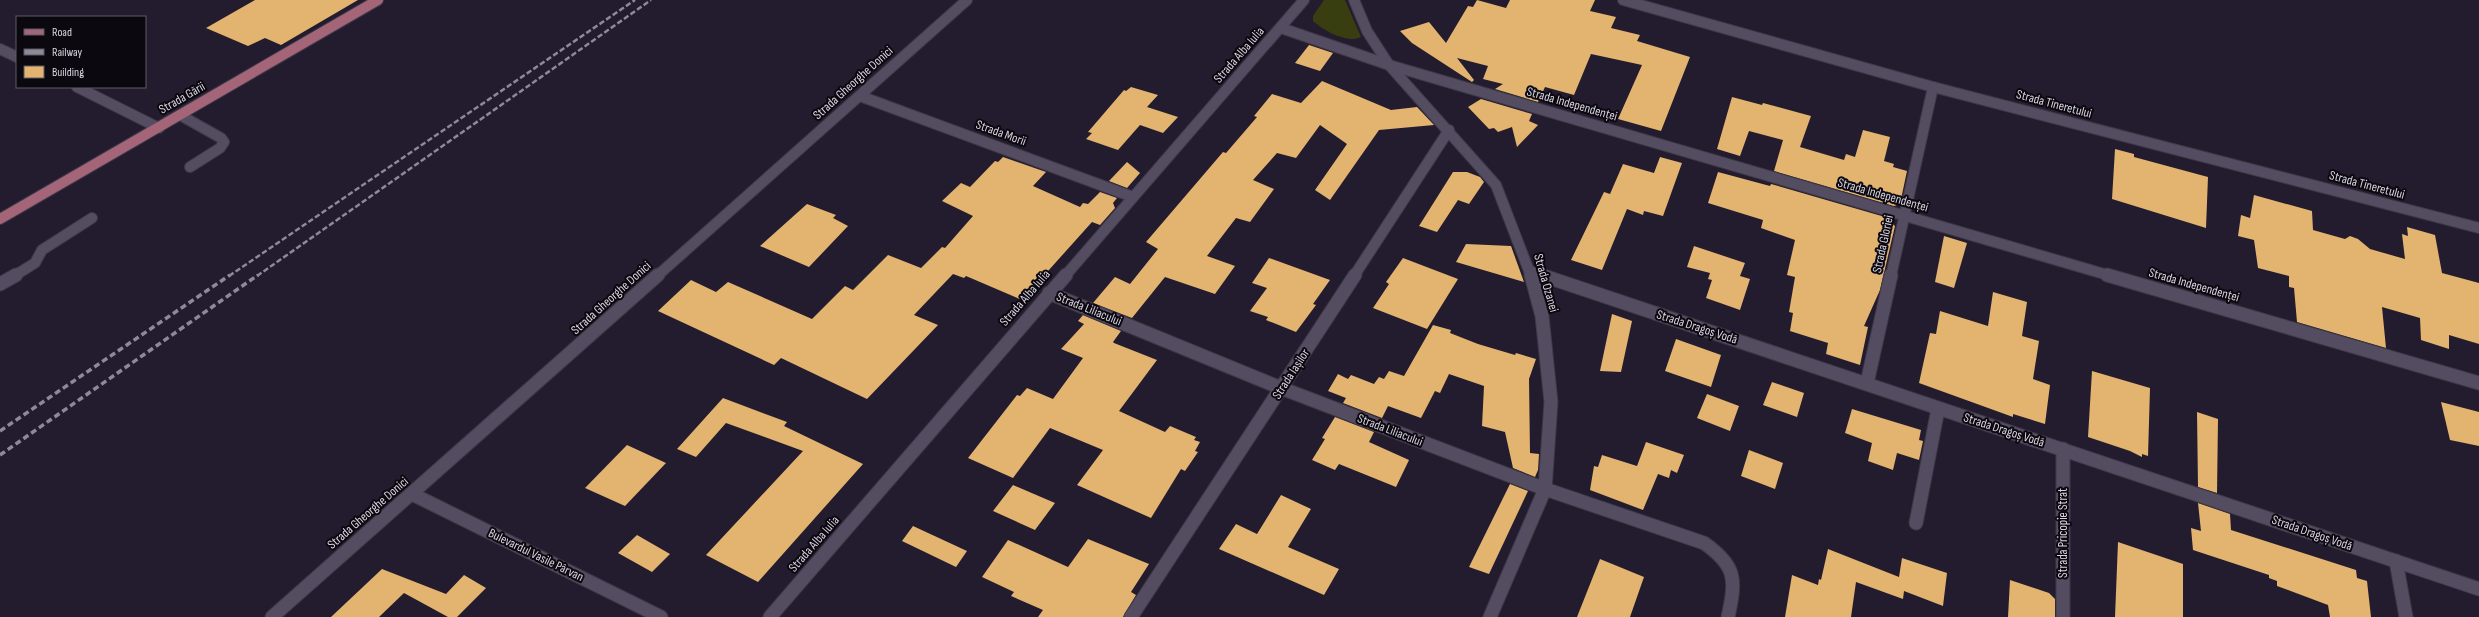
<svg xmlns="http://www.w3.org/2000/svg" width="2479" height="617" font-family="'Sofia Sans Condensed',sans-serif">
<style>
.green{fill:#383e0f}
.building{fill:#e3b370}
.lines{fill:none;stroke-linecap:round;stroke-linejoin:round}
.minor-far1-casing{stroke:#3e3846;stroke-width:12}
.minor-casing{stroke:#3e3846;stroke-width:15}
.major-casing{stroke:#3e3846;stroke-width:12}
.minor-far1{stroke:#544c61;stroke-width:10}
.minor{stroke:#544c61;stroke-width:13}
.major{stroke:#a36577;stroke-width:10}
.rail-far1{stroke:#8e8997;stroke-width:2.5;stroke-dasharray:5.5 2.5;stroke-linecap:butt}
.rail{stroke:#8e8997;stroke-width:3.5;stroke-dasharray:6 3.5;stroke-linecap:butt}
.labels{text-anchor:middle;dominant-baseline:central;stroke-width:4;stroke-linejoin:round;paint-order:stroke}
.street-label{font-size:13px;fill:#d8d4e0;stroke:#0b0810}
</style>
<rect width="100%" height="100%" fill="#231c2e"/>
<path class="green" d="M1324,0H1345L1361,37C1347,44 1323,30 1313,21V16Z"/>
<g class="building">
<polygon points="255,0 358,0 281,45 265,38 248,46 206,28"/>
<polygon points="1477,0 1506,8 1510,0 1595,0 1590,11 1616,17 1611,28 1640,35 1637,41 1690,57 1661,131 1618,119 1642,65 1591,54 1574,95 1545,87 1538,102 1495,89 1503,84 1483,79 1488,66 1457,58 1474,80 1472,82 1412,43 1400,31 1429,22 1446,43 1468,6 1473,7"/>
<polygon points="1309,45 1333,53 1320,71 1295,63"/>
<polygon points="1322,81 1391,110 1417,107 1434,125 1379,130 1330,200 1315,190 1347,144 1320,125 1296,158 1277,153 1253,180 1274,189 1250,222 1236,218 1207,256 1235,266 1215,294 1165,277 1132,318 1093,303 1115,277 1130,284 1158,249 1146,242 1223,152 1226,153 1257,117 1254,116 1272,94 1301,103"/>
<polygon points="1131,87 1158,95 1147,107 1178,117 1163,133 1140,125 1118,150 1086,139 1092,133 1088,132 1124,90 1126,91"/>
<polygon points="1732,97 1762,105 1763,103 1811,116 1800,147 1844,160 1846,154 1855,157 1863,130 1890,137 1884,161 1894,164 1893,167 1907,171 1900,204 1894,206 1774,171 1783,140 1749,131 1740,156 1717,149"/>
<polygon points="1481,99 1532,114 1529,121 1538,125 1517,147 1512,127 1498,132 1494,128 1489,129 1468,107"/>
<polygon points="2115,149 2134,154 2134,157 2208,177 2206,228 2112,199"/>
<polygon points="1003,157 1046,172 1033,186 1080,207 1083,203 1088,204 1100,192 1117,198 1113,203 1115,208 1100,225 1092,222 1022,300 966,276 964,278 953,274 914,315 938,325 867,399 781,358 774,365 658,311 691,280 716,292 728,282 812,319 845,286 853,290 888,255 921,268 942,247 945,248 973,216 942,201 961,183 970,187 995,161 998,162"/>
<polygon points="1660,157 1682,163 1663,216 1644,211 1643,215 1627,209 1602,270 1571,260 1604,192 1610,194 1623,164 1654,173"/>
<polygon points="1127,162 1140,173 1127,188 1109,181"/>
<polygon points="1453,172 1467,172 1480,177 1484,182 1469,204 1458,200 1437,232 1419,226"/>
<polygon points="1718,172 1770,186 1771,184 1885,217 1895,226 1880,290 1864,326 1868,327 1860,365 1826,354 1828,343 1790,331 1793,313 1789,312 1795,277 1787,275 1795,240 1761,228 1763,220 1708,203"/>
<polygon points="2254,195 2312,211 2313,230 2345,239 2350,236 2358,239 2370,249 2405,259 2402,234 2408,236 2407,227 2435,235 2442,273 2479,283 2479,344 2449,335 2449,349 2421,340 2420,318 2382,307 2386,348 2297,322 2294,288 2289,287 2289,276 2258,268 2254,240 2238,236 2241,215 2250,218"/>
<polygon points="807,204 836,215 833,218 848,226 809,267 760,246"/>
<polygon points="1944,236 1967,243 1954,288 1935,282"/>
<polygon points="1466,244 1511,246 1524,282 1456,262"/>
<polygon points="1694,246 1745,263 1740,276 1750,279 1740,310 1706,298 1712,280 1708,279 1710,273 1687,267"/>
<polygon points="1269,258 1330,280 1313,304 1316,305 1296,332 1266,320 1268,317 1250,311 1267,288 1252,283"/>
<polygon points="1403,258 1458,279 1427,329 1373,308 1389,284 1386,282"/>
<polygon points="1993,292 2027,302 2022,336 2039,341 2033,379 2050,385 2045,424 2013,414 2013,417 1919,383 1930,333 1936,334 1940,311 1988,326"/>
<polygon points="1612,314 1632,321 1621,372 1600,371"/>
<polygon points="1083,315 1121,331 1113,342 1114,343 1157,360 1119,411 1165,432 1170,426 1196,437 1194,440 1200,442 1195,451 1198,452 1185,471 1181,469 1151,518 1077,485 1103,450 1050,428 1013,478 968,458 1017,395 1020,396 1027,388 1053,399 1083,358 1061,349 1084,324 1078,321"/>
<polygon points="1433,325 1451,330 1450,333 1478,344 1515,355 1516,353 1536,359 1529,379 1530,453 1539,454 1538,470 1535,477 1513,468 1505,432 1482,426 1484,386 1449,374 1440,393 1435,391 1421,418 1388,406 1382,418 1343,403 1346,398 1328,391 1338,374 1348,379 1351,375 1374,384 1379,377 1384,379 1389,371 1404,376"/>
<polygon points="1676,339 1721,355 1711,387 1665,371"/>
<polygon points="2092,371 2150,388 2148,456 2142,454 2142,457 2130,451 2088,437"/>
<polygon points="1772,382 1804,393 1797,417 1763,405"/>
<polygon points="1707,394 1739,406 1730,431 1697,418"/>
<polygon points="723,398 787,422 784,426 863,464 758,582 706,555 803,451 726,423 696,457 677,449"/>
<polygon points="2441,402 2479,412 2479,446 2450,440"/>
<polygon points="1852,409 1921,430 1919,440 1923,441 1919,460 1897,453 1893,470 1868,461 1872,443 1845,433"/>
<polygon points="2197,412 2218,419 2217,493 2198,487"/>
<polygon points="1335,417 1374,432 1369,442 1409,460 1396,487 1339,464 1335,470 1312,460 1325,439 1322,438"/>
<polygon points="1646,442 1684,455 1677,473 1671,470 1669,478 1658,474 1643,510 1590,490 1594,466 1598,467 1602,455 1637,466"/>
<polygon points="627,445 666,463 625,506 585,488"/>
<polygon points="1749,450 1783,463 1775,489 1741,476"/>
<polygon points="1510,484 1528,491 1489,574 1469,567"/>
<polygon points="1013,485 1055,503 1035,530 993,511"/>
<polygon points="1281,495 1311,509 1288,547 1339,569 1324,595 1219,549 1236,524 1257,534"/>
<polygon points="2198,503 2230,514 2231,530 2356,570 2357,578 2367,581 2371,617 2330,617 2328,605 2277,586 2277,581 2269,578 2269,575 2193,550 2191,528 2201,531"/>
<polygon points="913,526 967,551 956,567 902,541"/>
<polygon points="637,535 670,554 652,572 618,553"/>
<polygon points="1088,539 1149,564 1131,592 1136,595 1123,617 1038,617 1043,610 1011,596 1014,592 982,577 1008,540 1068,567"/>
<polygon points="2118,542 2183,564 2183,617 2115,617"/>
<polygon points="1828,549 1899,577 1902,558 1947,573 1943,606 1904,591 1903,599 1856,582 1851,617 1785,617 1792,575 1818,585 1819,579 1821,580"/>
<polygon points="1600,559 1644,577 1630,617 1577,617"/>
<polygon points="382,569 446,594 464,575 486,588 457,617 448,617 404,593 379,617 331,617"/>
<polygon points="2010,580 2049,593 2055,599 2055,617 2008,617"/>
</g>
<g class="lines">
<g class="minor-far1-casing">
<g id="minor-far1">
<polyline points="1354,0 1367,31 1389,65 1496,185 1531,276"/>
<polyline points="1623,0 1933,87 2479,228"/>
<polyline points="1281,28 1389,65 2111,276"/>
<polyline points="0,49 17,57"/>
<polyline points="77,87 159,128"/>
<polyline points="860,96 1133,197"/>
<polyline points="180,115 221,138 224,142 220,148 190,167"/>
<polyline points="1530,271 1544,276"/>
<polyline points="14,276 35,263 42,250 92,218"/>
<polyline points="657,276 967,0"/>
<polyline points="1065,276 1304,0"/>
<polyline points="1354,276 1449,130"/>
<polyline points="1891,276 1933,87"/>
</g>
</g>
<g class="minor-casing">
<g id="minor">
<polyline points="1541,275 2479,589"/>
<polyline points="2107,275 2479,383"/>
<polyline points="0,284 16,275"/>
<path d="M1049,293L1281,388L1545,489L1704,543C1737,566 1736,580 1728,617"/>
<polyline points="1867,383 1891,275"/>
<polyline points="2063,449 2063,617"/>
<polyline points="412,494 661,617"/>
<polyline points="1916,523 1938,409"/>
<polyline points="2396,561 2406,617"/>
<polyline points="272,617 658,275"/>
<polyline points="770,617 1066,275"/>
<polyline points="1131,617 1355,275"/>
<polyline points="1490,617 1545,489 1551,402 1542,316 1531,275"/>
</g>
</g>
<g class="major-casing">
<polyline id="major" points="0,219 378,0"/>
</g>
<use href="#minor-far1" class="minor-far1"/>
<use href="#minor" class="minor"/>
<use href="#major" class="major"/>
<g class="rail-far1">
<polyline points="229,276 635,0"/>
<polyline points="257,276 651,0"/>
</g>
<g class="rail">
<polyline points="0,431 230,275"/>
<polyline points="0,455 258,275"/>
</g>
</g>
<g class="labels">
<g class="street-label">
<text transform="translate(1239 55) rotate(-49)">Strada Alba Iulia</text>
<text transform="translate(853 83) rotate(-42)">Strada Gheorghe Donici</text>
<text transform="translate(182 98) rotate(-30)">Strada Gării</text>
<text transform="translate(1572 104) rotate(16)">Strada Independenței</text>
<text transform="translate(2054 104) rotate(15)">Strada Tineretului</text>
<text transform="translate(1001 133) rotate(20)">Strada Morii</text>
<text transform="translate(2367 185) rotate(15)">Strada Tineretului</text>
<text transform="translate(1883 195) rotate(16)">Strada Independenței</text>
<text transform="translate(1883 244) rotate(-78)">Strada Gloriei</text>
<text transform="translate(1546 283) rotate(74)">Strada Ozanei</text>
<text transform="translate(2194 285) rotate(16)">Strada Independenței</text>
<text transform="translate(611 298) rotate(-42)">Strada Gheorghe Donici</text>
<text transform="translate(1025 298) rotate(-49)">Strada Alba Iulia</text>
<text transform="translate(1089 309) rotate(22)">Strada Liliacului</text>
<text transform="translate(1697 327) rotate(18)">Strada Dragoș Vodă</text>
<text transform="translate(1291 374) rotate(-57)">Strada Iașilor</text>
<text transform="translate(1390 430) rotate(21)">Strada Liliacului</text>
<text transform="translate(2004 430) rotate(18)">Strada Dragoș Vodă</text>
<text transform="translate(368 513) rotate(-41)">Strada Gheorghe Donici</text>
<text transform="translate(2063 533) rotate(-90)">Strada Pricopie Strat</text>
<text transform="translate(2312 533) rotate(19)">Strada Dragoș Vodă</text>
<text transform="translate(814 544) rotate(-49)">Strada Alba Iulia</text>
<text transform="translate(536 555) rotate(26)">Bulevardul Vasile Pârvan</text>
</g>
</g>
<rect x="16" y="16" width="130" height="72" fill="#0b0810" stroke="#5d5a63"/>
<rect x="24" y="29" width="20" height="6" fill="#a36577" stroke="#5d5a63"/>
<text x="52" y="36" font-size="12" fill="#d8d4e0">Road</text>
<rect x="24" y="49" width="20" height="6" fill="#8e8997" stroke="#5d5a63"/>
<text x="52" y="56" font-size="12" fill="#d8d4e0">Railway</text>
<rect x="24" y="66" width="20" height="12" fill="#e3b370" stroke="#5d5a63"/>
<text x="52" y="76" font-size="12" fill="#d8d4e0">Building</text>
</svg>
